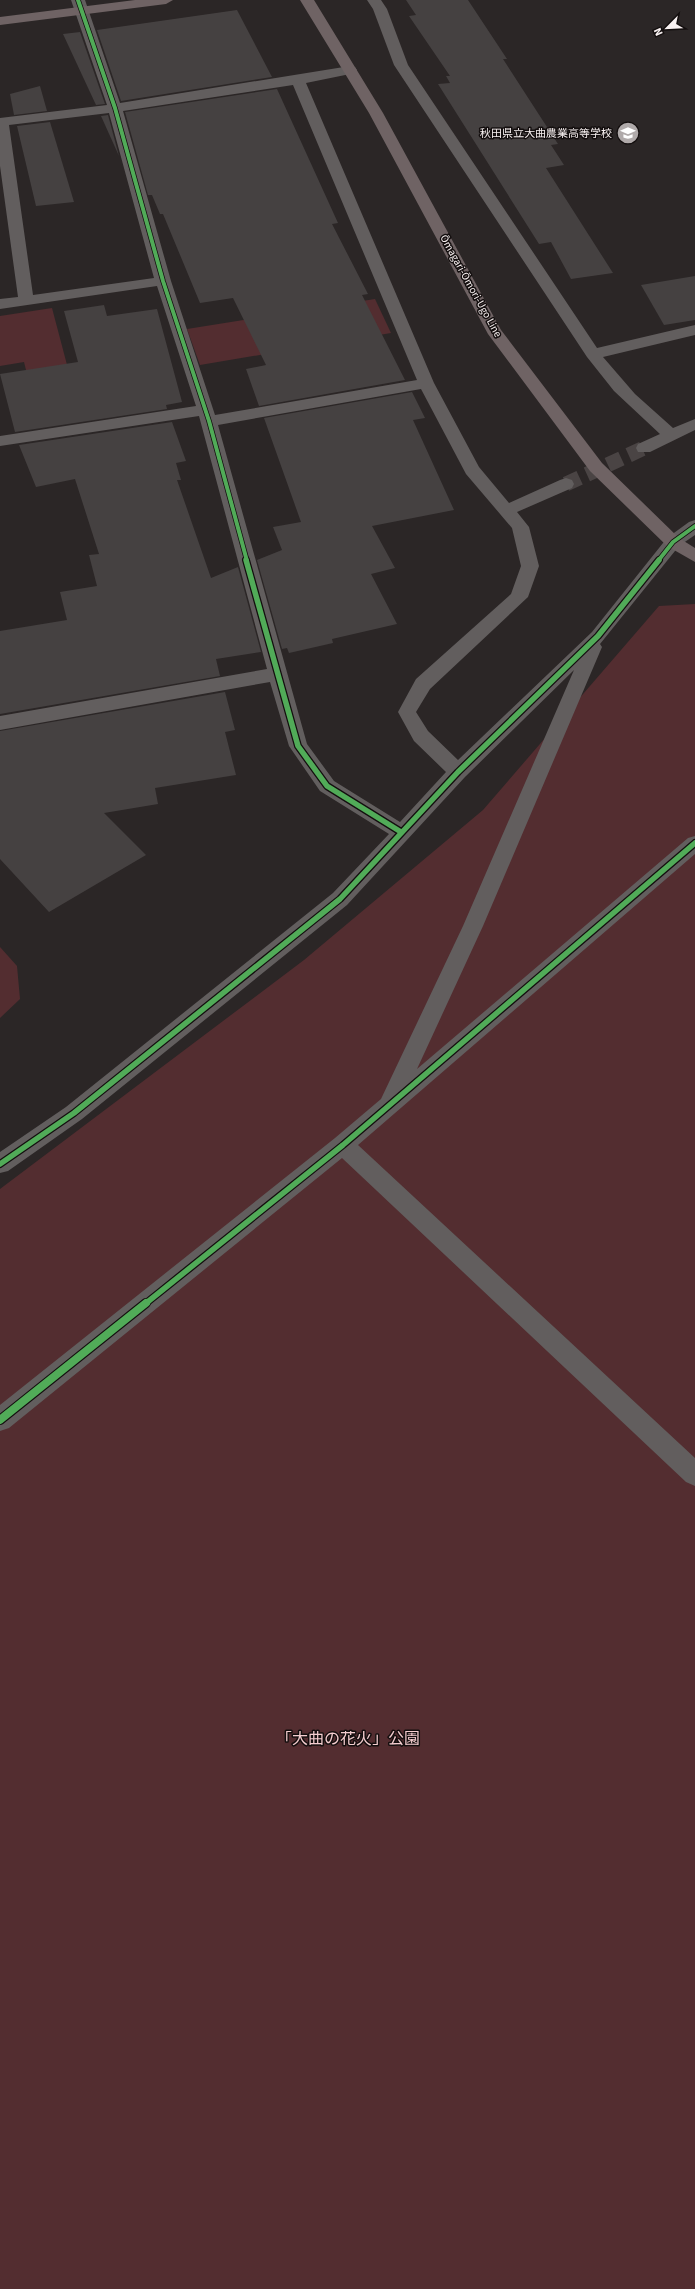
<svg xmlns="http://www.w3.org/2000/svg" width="695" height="2289" font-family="'Source Sans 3','Noto Sans JP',sans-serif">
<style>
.green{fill:#532d30}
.building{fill:#454141}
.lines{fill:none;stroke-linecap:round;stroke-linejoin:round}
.street-tunnel{stroke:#4a4444;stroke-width:15;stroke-dasharray:15 8;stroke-linecap:butt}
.street{fill:#625e5e;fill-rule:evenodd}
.primary{fill:#6f6364;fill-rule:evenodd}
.cycleway-far2-casing{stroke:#130e0e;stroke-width:5.5}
.cycleway-far1-casing{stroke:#130e0e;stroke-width:8}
.cycleway-casing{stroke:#130e0e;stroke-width:10}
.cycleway-far2{stroke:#51ab58;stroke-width:4}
.cycleway-far1{stroke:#51ab58;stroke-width:5.5}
.cycleway{stroke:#51ab58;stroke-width:8}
.labels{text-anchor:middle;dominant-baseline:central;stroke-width:3;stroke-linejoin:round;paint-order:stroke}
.far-poi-label{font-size:11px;fill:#f8f1f1;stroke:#130e0e;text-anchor:end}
.far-street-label{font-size:11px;fill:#f8f1f1;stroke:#130e0e}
.near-park-label{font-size:16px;fill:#f4cdcf;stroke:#130e0e}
</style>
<rect width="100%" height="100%" fill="#2b2626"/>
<g class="green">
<polygon points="375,299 391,333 200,365 187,329"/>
<polygon points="52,308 71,380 30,386 24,362 0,366 0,316"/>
<polygon points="695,604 695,2289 0,2289 0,1189 304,960 483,810 659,606"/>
<polygon points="0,947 17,966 20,999 0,1018"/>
</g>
<g class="building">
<polygon points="406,0 468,0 507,59 503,59 558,144 551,145 564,165 546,168 613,273 571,279 551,242 539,244 438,84 450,83 446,76 450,76 409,16 416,15"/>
<polygon points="237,10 272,77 121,101 97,30"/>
<polygon points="80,32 105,104 96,105 63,34"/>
<polygon points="40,86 47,111 14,115 10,94"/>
<polygon points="277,89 338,223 332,224 368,294 362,295 405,380 259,406 246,369 266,365 233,298 200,303 163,214 160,214 152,195 148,195 125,112"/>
<polygon points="108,115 119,156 101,116"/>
<polygon points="50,122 74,202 36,206 17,126"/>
<polygon points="695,276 695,320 664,325 641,285"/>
<polygon points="104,305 107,316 157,309 182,402 166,405 167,409 15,432 0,374 78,362 64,311"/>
<polygon points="412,392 425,418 413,420 454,510 372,526 395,568 371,574 397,624 332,639 333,643 289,653 287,648 282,649 257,560 282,550 273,527 301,522 264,418"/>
<polygon points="172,422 186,461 176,463 181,480 177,480 211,578 238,567 261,652 216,659 220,676 0,714 0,631 67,620 60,592 97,586 89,555 99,554 75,479 36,487 19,445"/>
<polygon points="225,692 235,730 225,732 236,775 155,788 158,804 104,813 146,855 49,912 0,859 0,731"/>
</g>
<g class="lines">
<polyline class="street-tunnel" points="566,484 644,448"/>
<g class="street">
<path d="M71,0H85L120,103L350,66L355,67L357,70L355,73L306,83L434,383L479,467L509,503L560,480L566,478L572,480L574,484L572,488L517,512L529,527L539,566L528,597L430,689L416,712L428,731L458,760L592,632L667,538L689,522L695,520V535L679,546L600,644L602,647L483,926L417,1069L688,838L695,836V854L358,1145L695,1458V1486L686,1482L342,1158L9,1428L0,1431V1405L335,1138L381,1099L463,926L574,670L465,777L347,905L82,1119L8,1171L0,1173V1152L66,1107L333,893L389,834L320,791L289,746L270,682L0,730V716L267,669L199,416L0,446V436L196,406L157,286L0,309V299L18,297L0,166V118L107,105ZM293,85L417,380L215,415L171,281L123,111ZM109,113L154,278L33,295L9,125ZM421,389L466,474L512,528L521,566L511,594L416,679L398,712L414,741L446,772L400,822L334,781L307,744L218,425Z"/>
<polygon points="367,0 381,0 387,9 408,65 597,348 695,325 695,335 603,357 635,394 673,428 695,419 695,430 650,452 638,452 636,448 638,444 660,434 614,391 587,357 394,65 373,9"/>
</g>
<g class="primary">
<polygon points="135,0 173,0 166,4 0,25 0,17"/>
<polygon points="300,0 314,0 383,113 501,330 602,463 679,538 695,548 695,562 667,546 590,471 488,334 369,113"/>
</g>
<g class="cycleway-far2-casing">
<g id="cycleway-far2">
<polyline points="78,0 115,108 163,281 209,421 247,561"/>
<polyline points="658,561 673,542 695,526"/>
</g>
</g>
<g class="cycleway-far1-casing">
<g id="cycleway-far1">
<polyline points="246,560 298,746 327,786 401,832"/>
<polyline points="0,1164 74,1113 340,899 458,772 598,636 659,560"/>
<polyline points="145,1304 343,1145 695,843"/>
</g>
</g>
<g class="cycleway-casing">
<polyline id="cycleway" points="0,1420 146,1303"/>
</g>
<use href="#cycleway-far2" class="cycleway-far2"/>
<use href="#cycleway-far1" class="cycleway-far1"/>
<use href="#cycleway" class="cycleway"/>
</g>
<defs>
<g id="school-disc" transform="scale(1.15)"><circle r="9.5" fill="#b0aaaa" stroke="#130e0e"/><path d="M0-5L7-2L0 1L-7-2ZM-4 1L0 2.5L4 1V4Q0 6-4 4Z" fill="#fff"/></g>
</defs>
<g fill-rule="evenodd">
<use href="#school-disc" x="628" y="133"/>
</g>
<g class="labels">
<g class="far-poi-label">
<text x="612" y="133">秋田県立大曲農業高等学校</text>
</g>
<g class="far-street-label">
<text transform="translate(471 286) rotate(61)">Ōmagari-Ōmori-Ugo Line</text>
</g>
<g class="near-park-label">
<text x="348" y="1739">「大曲の花火」公園</text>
</g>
</g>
<g transform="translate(667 28) rotate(246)" stroke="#130e0e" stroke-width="3" paint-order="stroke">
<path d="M0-3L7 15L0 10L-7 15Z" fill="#f8f1f1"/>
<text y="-6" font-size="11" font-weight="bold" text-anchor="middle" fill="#f8f1f1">N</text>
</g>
</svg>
